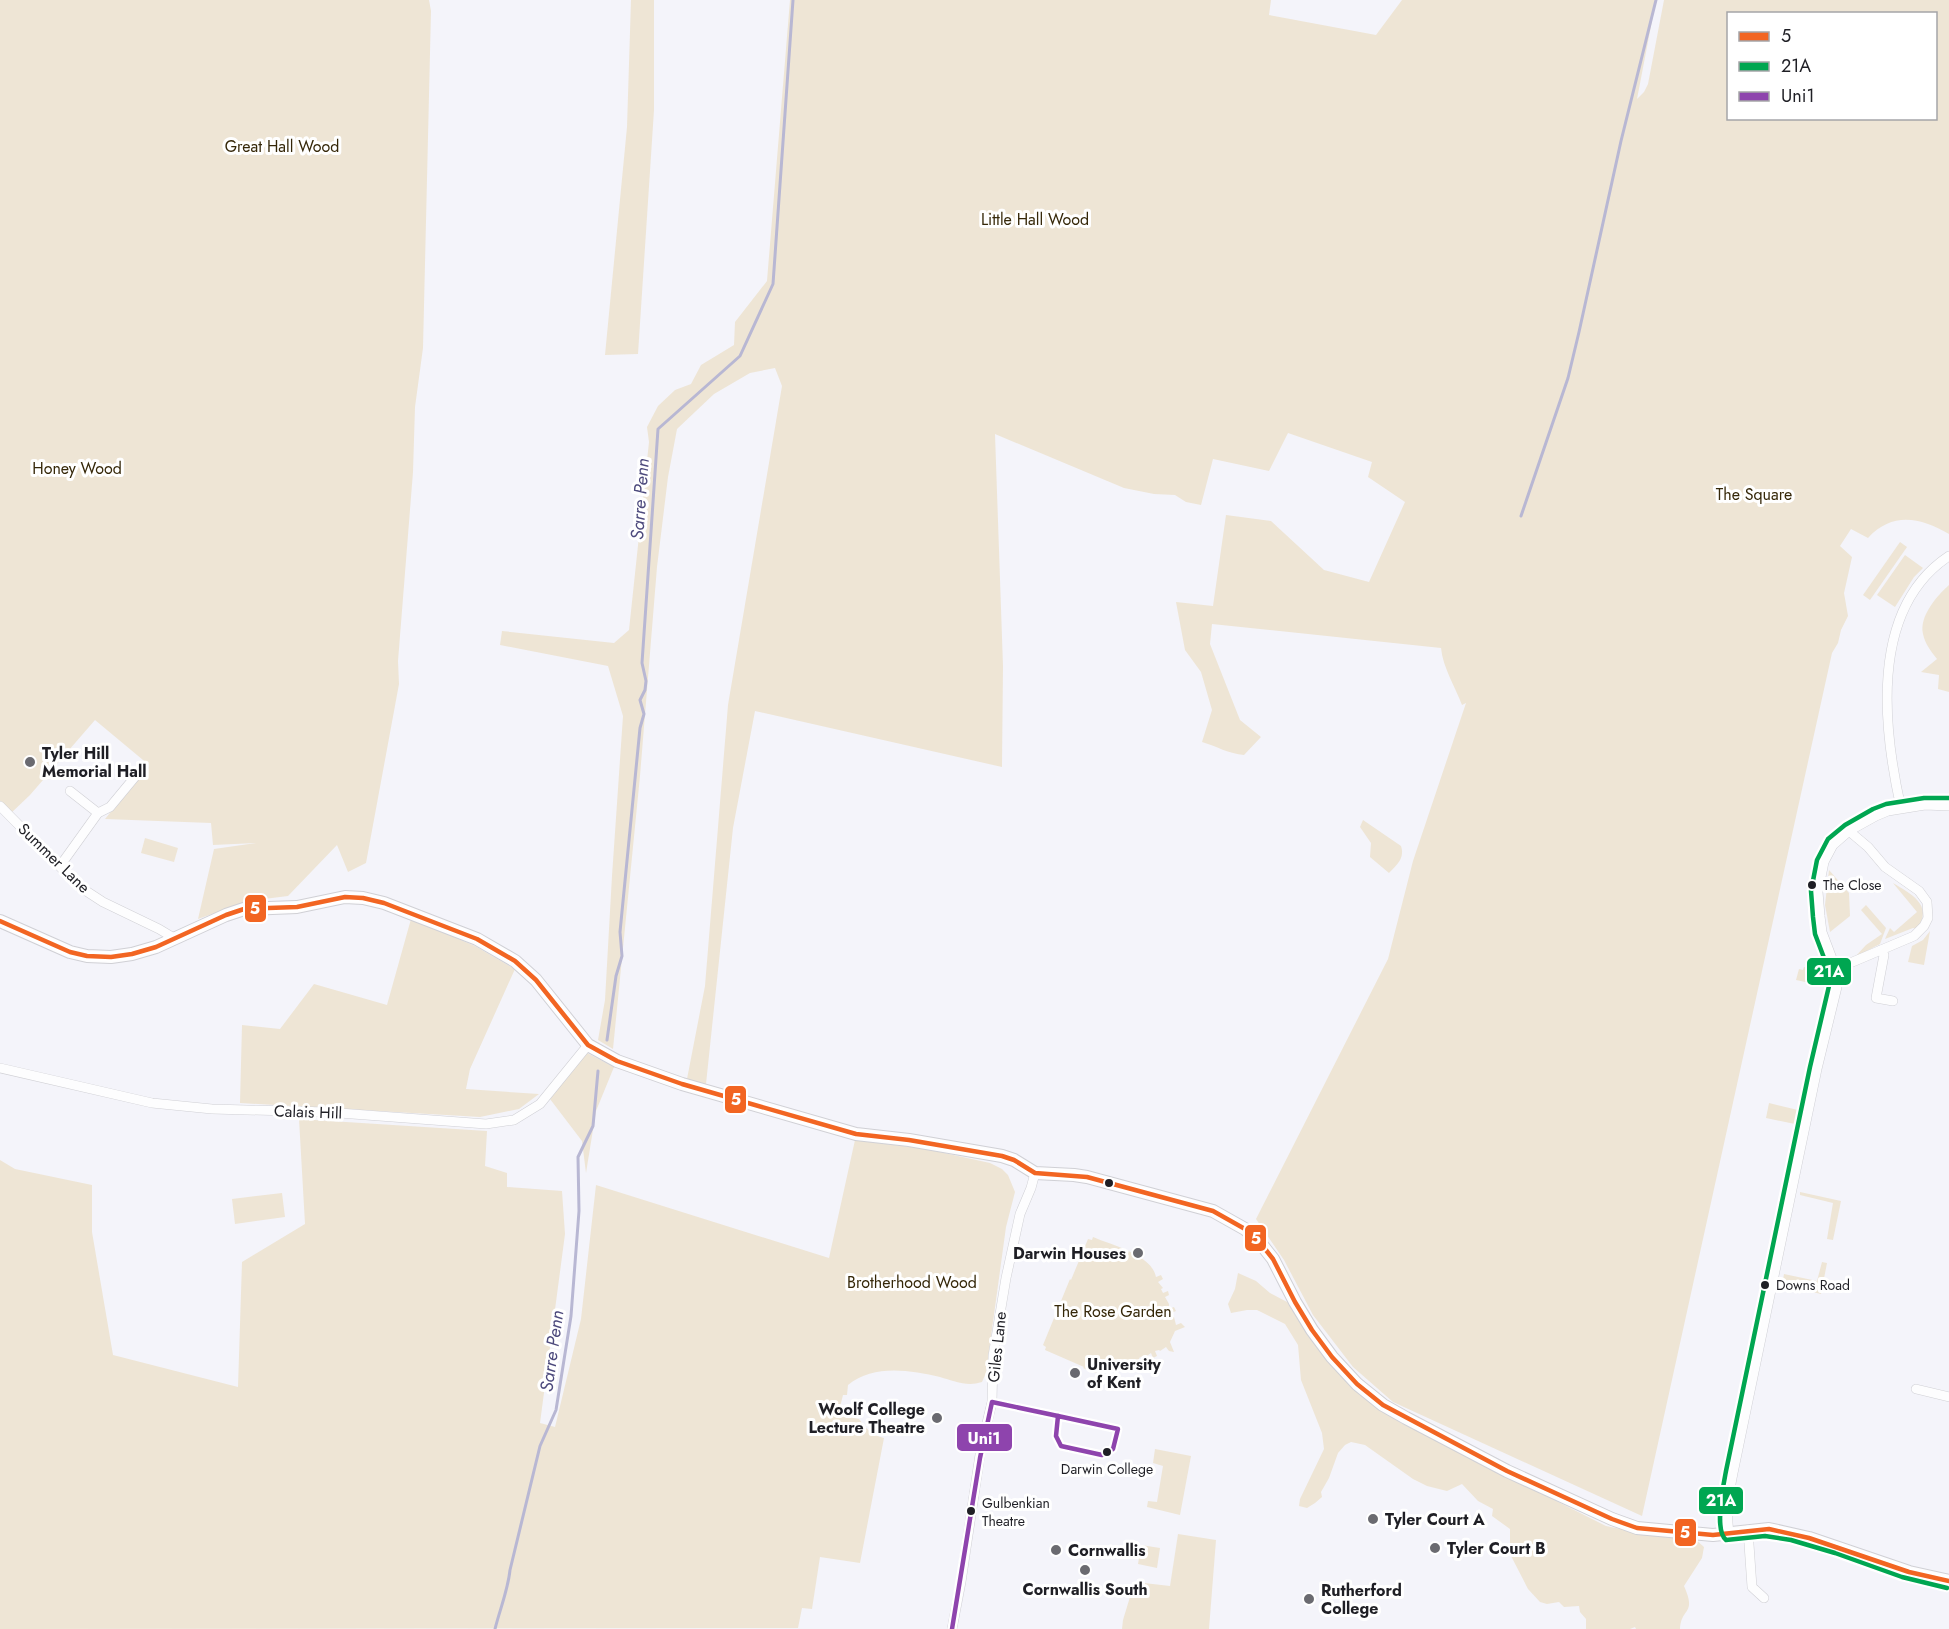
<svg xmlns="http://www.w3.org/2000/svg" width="1949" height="1629" font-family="Jost,sans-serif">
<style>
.green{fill:#eee5d5;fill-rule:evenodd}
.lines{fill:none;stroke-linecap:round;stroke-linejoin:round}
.stream{stroke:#b8b7d3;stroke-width:3}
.minor-casing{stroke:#d0d0d5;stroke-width:10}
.tertiary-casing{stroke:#d0d0d5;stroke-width:14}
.minor{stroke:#fdfdfe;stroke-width:9}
.tertiary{stroke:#fdfdfe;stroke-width:12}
.bus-1-casing{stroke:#fff;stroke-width:9}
.bus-2-casing{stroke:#fff;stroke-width:9}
.bus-3-casing{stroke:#fff;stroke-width:9}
.bus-1{stroke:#f26522;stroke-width:4.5}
.bus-2{stroke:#00a651;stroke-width:4.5}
.bus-3{stroke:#8e44ad;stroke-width:4.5}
.poi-dot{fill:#6a6a70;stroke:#fff;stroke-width:2}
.bus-dot{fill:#1f1f25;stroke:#fff;stroke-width:2}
.labels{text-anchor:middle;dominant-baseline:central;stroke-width:6;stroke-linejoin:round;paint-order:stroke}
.bus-label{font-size:14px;fill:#1f1f25;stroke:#fff;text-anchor:start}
.park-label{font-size:16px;fill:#352708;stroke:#fff}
.poi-label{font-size:16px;font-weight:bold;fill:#1f1f25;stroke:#fff;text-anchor:start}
.street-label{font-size:16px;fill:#1f1f25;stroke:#fff}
.water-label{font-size:18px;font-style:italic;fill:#4d4a7d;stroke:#fff}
.line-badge{stroke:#fff;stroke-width:2}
.badge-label{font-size:16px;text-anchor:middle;font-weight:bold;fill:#fff}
</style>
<rect width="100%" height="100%" fill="#f4f4fa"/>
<g class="green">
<polygon points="0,0 429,0 431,11 423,348 415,407 413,472 398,661 399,684 366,863 348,872 337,845 288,896 249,901 198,919 214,849 256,843 213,845 211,823 105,819 149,765 95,720 30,795 9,815 0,805"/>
<polygon points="631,0 654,0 654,110 638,354 605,355 627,127"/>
<path d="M790,0H1271L1269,15L1376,35L1402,0H1656L1637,99L1644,92L1648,84L1664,0H1949V534C1921,518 1893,511 1868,538L1851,529L1840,546L1852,557L1844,593L1848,616L1841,630L1838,643L1832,653L1642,1516L1393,1402L1353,1367L1313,1315L1284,1260L1256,1219L1388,959L1413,861L1466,703L1462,705C1455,686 1443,668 1441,648L1212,624L1210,644L1240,720L1261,737L1244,755C1229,754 1216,746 1202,742L1212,710L1201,672L1185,650L1176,602L1213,606L1226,515L1271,521L1324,570L1369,582L1405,502L1368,477L1372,462L1288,433L1269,471L1213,459L1201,505L1186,502L1175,495L1154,494L1124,488L995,434L1003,666L1002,767L755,711L733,828L706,1084L687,1079L705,986L728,705L782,386L775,368L750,373L714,394L677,429L668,477L657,567L640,776L613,1049L598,1040L605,1000L612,876L623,716L608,666L500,645L502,631L614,643L629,630L649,442L647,427L658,406L675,390L691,384L701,365L734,345L735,322L767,281ZM1728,14H1936V118H1728Z"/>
<polygon points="1900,542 1907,547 1870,600 1863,595"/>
<polygon points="1905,555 1923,568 1914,577 1895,607 1877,595"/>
<path d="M1949,585V692L1938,689L1939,675L1921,672L1937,659C1931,651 1925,644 1923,634C1919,616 1937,596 1949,585Z"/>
<path d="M1363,820L1401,846C1405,858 1397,865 1389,873L1370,857L1371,843L1360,827Z"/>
<polygon points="145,838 178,848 174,862 141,853"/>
<polygon points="1829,870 1849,893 1850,916 1830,932 1825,905"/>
<path d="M1893,883C1911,894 1934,905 1917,929L1913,928L1885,939L1890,928L1894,932L1917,912Z"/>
<polygon points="1866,905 1886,928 1880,944 1855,957 1866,945 1882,934 1861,910"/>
<polygon points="411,919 475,946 515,969 470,1069 466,1089 539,1094 519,1109 480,1117 240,1103 242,1025 280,1029 314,984 387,1005"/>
<polygon points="1930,931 1924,965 1908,962 1912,946 1923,940"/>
<polygon points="1822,953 1827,970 1828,987 1796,980 1799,969 1803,970 1804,967 1809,968 1808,971 1812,972 1813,969 1818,969"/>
<polygon points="587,1053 614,1067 596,1111 586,1173 582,1141 550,1099"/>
<polygon points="1769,1103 1802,1111 1800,1119 1795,1124 1766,1118"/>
<path d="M299,1119L487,1131L485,1166L507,1173V1187L562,1191L565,1234L540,1423L555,1427L581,1319L596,1185L829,1258L855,1140L926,1149L990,1163L1002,1169L1008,1175L1015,1192L1006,1227L986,1373L982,1382C967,1387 954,1381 940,1377C910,1370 873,1364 848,1385L847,1395H843L838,1415L859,1419C866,1429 872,1435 884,1438L860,1563L820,1557L812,1609L802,1608L798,1628L0,1629V1160L15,1169L92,1185V1232L113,1355L238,1387L242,1262L305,1224Z"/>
<polygon points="1800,1192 1841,1201 1833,1240 1827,1239 1833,1203 1800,1195"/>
<polygon points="282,1193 285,1217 235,1224 232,1199"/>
<path d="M1093,1237C1114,1246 1152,1255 1156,1277L1161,1275L1163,1279L1158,1282L1163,1288L1161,1289L1163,1293L1168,1291L1169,1295L1165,1297L1169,1304V1309L1174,1307L1176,1311L1171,1313L1173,1317H1174L1176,1325L1181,1323L1185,1327L1175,1331L1170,1342L1174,1352L1169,1351L1166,1347L1160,1351L1159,1350L1155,1351L1157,1356L1153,1358L1151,1353L1144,1358L1143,1356L1139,1358L1141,1363L1137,1364L1135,1360L1128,1364L1127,1363L1123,1364L1125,1369L1121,1371L1118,1365L1114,1367L1112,1364L1095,1373L1083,1368L1084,1367L1045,1350L1046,1347L1043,1345L1070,1279L1071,1280L1088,1239L1092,1240Z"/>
<polygon points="1822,1262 1827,1263 1821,1294 1782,1285 1784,1274 1817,1281"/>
<path d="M1238,1273L1256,1281L1270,1293L1289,1303L1327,1360L1353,1388L1379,1409L1401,1423L1606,1526L1635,1532L1695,1539L1704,1547L1702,1558L1684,1586C1697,1615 1681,1607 1680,1629H1636L1635,1627L1630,1629H1586V1619L1580,1612L1579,1606L1564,1607L1559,1602L1547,1604L1540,1602L1528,1589L1510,1554V1529L1492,1516L1493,1509L1478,1501L1462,1484L1447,1491L1427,1486L1413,1479L1365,1445L1351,1442L1345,1445L1338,1453L1329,1478L1321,1492L1322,1497L1315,1503L1307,1508L1299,1506L1300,1499L1324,1449L1322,1433L1301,1380L1298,1345L1285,1324L1257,1310H1247L1231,1313L1228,1304L1235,1289Z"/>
<polygon points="1155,1449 1191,1456 1180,1515 1147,1507 1148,1501 1157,1502 1163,1466 1153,1463"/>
<polygon points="1178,1534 1216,1540 1209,1629 1122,1629 1123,1620 1133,1587 1143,1589 1144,1583 1170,1586"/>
<polygon points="1141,1545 1160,1548 1157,1568 1138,1564"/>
</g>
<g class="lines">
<g class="stream">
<polyline points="1521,516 1568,378 1579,332 1621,141 1656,0"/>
<polyline points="607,1040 616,976 622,956 620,932 640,728 644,714 640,700 645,690 646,681 642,663 658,429 740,356 773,284 793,0"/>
<path d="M495,1629C500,1609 508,1590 510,1570L540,1446L556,1410L571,1316L579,1211L578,1157L593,1126L598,1071"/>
</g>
<g class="minor-casing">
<g id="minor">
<polyline points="70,791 98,813"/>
<polyline points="0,806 80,887 103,902 159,929 174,938"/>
<path d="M1901,808C1883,728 1869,609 1949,556"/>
<polyline points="60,866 98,813 110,807 144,766"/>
<polyline points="1881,950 1884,955 1876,998 1893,1001"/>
<polyline points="1836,969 1914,936 1924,926 1928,918 1927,902 1919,891 1885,867 1868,847 1849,831"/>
<polyline points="0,1068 152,1103 212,1109 326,1112 486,1124 514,1120 540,1104 588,1045"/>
<polyline points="1916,1389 1949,1397"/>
<polyline points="1748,1530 1752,1587 1764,1598"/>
<path d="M1729,1533C1726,1512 1729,1493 1733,1473L1817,1069L1837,987L1836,969L1822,932L1820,916L1818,892L1824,862L1833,845L1849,831L1876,816L1888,811L1925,805L1949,806"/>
<polyline points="952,1629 961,1582 981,1448 992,1402 993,1356 1006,1278 1020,1214 1031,1188 1035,1173"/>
</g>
</g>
<g class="tertiary-casing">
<polyline id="tertiary" points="0,921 70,952 87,956 111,957 132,954 156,947 226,915 244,909 297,907 345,897 363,898 384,903 477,939 515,961 536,980 588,1045 617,1061 682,1084 856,1134 909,1140 1002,1156 1014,1160 1035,1173 1074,1175 1087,1177 1213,1211 1245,1229 1258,1240 1273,1259 1295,1302 1312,1330 1332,1357 1357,1384 1383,1405 1406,1418 1507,1471 1612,1519 1637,1528 1713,1535 1769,1529 1809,1538 1909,1572 1949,1581"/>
</g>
<use href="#minor" class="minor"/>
<use href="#tertiary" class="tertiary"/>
<g class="bus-1-casing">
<polyline id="bus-1" points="0,921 70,952 87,956 111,957 132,954 156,947 226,915 244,909 297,907 345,897 363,898 384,903 477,939 515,961 536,980 588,1045 617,1061 682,1084 856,1134 909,1140 1002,1156 1014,1160 1035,1173 1087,1177 1213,1211 1245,1229 1258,1240 1273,1259 1295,1302 1312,1330 1332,1357 1357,1384 1383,1405 1507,1471 1612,1519 1637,1528 1713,1535 1769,1529 1809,1538 1909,1572 1949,1581"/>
</g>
<g class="bus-2-casing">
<path id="bus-2" d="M1947,1588L1902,1577L1835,1553L1791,1540L1765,1536L1726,1540C1714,1530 1723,1487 1726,1471L1810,1067L1829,986V971L1815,934L1813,917L1811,891L1817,860L1828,839L1845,825L1873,809L1886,804L1924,798H1949"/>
</g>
<g class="bus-3-casing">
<g id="bus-3">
<polygon points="1058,1416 1118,1429 1113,1449 1102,1455 1061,1446 1056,1436"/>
<polyline points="952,1629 980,1458 992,1402 1058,1416"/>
</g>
</g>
<use href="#bus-1" class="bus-1"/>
<use href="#bus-2" class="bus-2"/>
<use href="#bus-3" class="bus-3"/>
</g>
<g class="poi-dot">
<circle cx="30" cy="762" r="6"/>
<circle cx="1138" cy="1253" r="6"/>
<circle cx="1075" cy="1373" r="6"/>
<circle cx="937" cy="1418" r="6"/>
<circle cx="1373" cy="1519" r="6"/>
<circle cx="1435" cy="1548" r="6"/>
<circle cx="1056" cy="1550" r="6"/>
<circle cx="1085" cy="1570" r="6"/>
<circle cx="1309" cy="1599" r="6"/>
</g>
<g class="bus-dot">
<circle cx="1812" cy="885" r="5"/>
<circle cx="1109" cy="1183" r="5"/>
<circle cx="1765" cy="1285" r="5"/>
<circle cx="1107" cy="1452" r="5"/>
<circle cx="971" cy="1511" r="5"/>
</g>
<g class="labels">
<g class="bus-label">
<text x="1823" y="885">The Close</text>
<text x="1776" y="1285">Downs Road</text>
<text x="1107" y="1469" text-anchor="middle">Darwin College</text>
<text x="982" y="1503">Gulbenkian<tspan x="982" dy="18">Theatre</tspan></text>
</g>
<g class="park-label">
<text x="282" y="146">Great Hall Wood</text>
<text x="1035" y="219">Little Hall Wood</text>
<text x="77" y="468">Honey Wood</text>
<text x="1754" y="494">The Square</text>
<text x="912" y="1282">Brotherhood Wood</text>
<text x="1113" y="1311">The Rose Garden</text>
</g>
<g class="poi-label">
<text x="42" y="753">Tyler Hill<tspan x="42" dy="18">Memorial Hall</tspan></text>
<text x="1126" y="1253" text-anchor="end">Darwin Houses</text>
<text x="1087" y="1364">University<tspan x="1087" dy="18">of Kent</tspan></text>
<text x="925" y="1409" text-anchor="end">Woolf College<tspan x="925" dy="18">Lecture Theatre</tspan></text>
<text x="1385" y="1519">Tyler Court A</text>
<text x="1447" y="1548">Tyler Court B</text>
<text x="1068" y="1550">Cornwallis</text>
<text x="1085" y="1589" text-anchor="middle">Cornwallis South</text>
<text x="1321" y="1590">Rutherford<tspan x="1321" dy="18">College</tspan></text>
</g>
<g class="street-label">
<text transform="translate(54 858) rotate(44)">Summer Lane</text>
<text transform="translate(308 1112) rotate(2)">Calais Hill</text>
<text transform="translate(997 1347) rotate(-84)">Giles Lane</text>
</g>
<g class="water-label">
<text transform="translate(640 499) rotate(-86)">Sarre Penn</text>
<text transform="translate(552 1351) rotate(-82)">Sarre Penn</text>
</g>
</g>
<g class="line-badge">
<rect x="244" y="894" width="23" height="29" rx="6" fill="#f26522"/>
<rect x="1806" y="957" width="46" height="29" rx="6" fill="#00a651"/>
<rect x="724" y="1085" width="23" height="29" rx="6" fill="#f26522"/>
<rect x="1244" y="1224" width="23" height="28" rx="6" fill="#f26522"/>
<rect x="956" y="1423" width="57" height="29" rx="6" fill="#8e44ad"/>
<rect x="1698" y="1486" width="46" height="29" rx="6" fill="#00a651"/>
<rect x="1674" y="1518" width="23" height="29" rx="6" fill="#f26522"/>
</g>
<g class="badge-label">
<text x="255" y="914">5</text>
<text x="1829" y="977">21A</text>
<text x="736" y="1105">5</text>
<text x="1256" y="1244">5</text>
<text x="984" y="1444">Uni1</text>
<text x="1721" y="1506">21A</text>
<text x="1685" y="1538">5</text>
</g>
<rect x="1727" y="12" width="210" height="108" fill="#ffffff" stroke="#a5a5a8" stroke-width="1.5"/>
<rect x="1739" y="32" width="30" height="9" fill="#f26522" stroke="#a5a5a8" stroke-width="1.5"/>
<text x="1781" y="42" font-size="18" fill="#1f1f25">5</text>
<rect x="1739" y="62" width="30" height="9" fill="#00a651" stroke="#a5a5a8" stroke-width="1.5"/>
<text x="1781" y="72" font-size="18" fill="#1f1f25">21A</text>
<rect x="1739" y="92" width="30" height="9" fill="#8e44ad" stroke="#a5a5a8" stroke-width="1.5"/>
<text x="1781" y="102" font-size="18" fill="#1f1f25">Uni1</text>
</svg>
